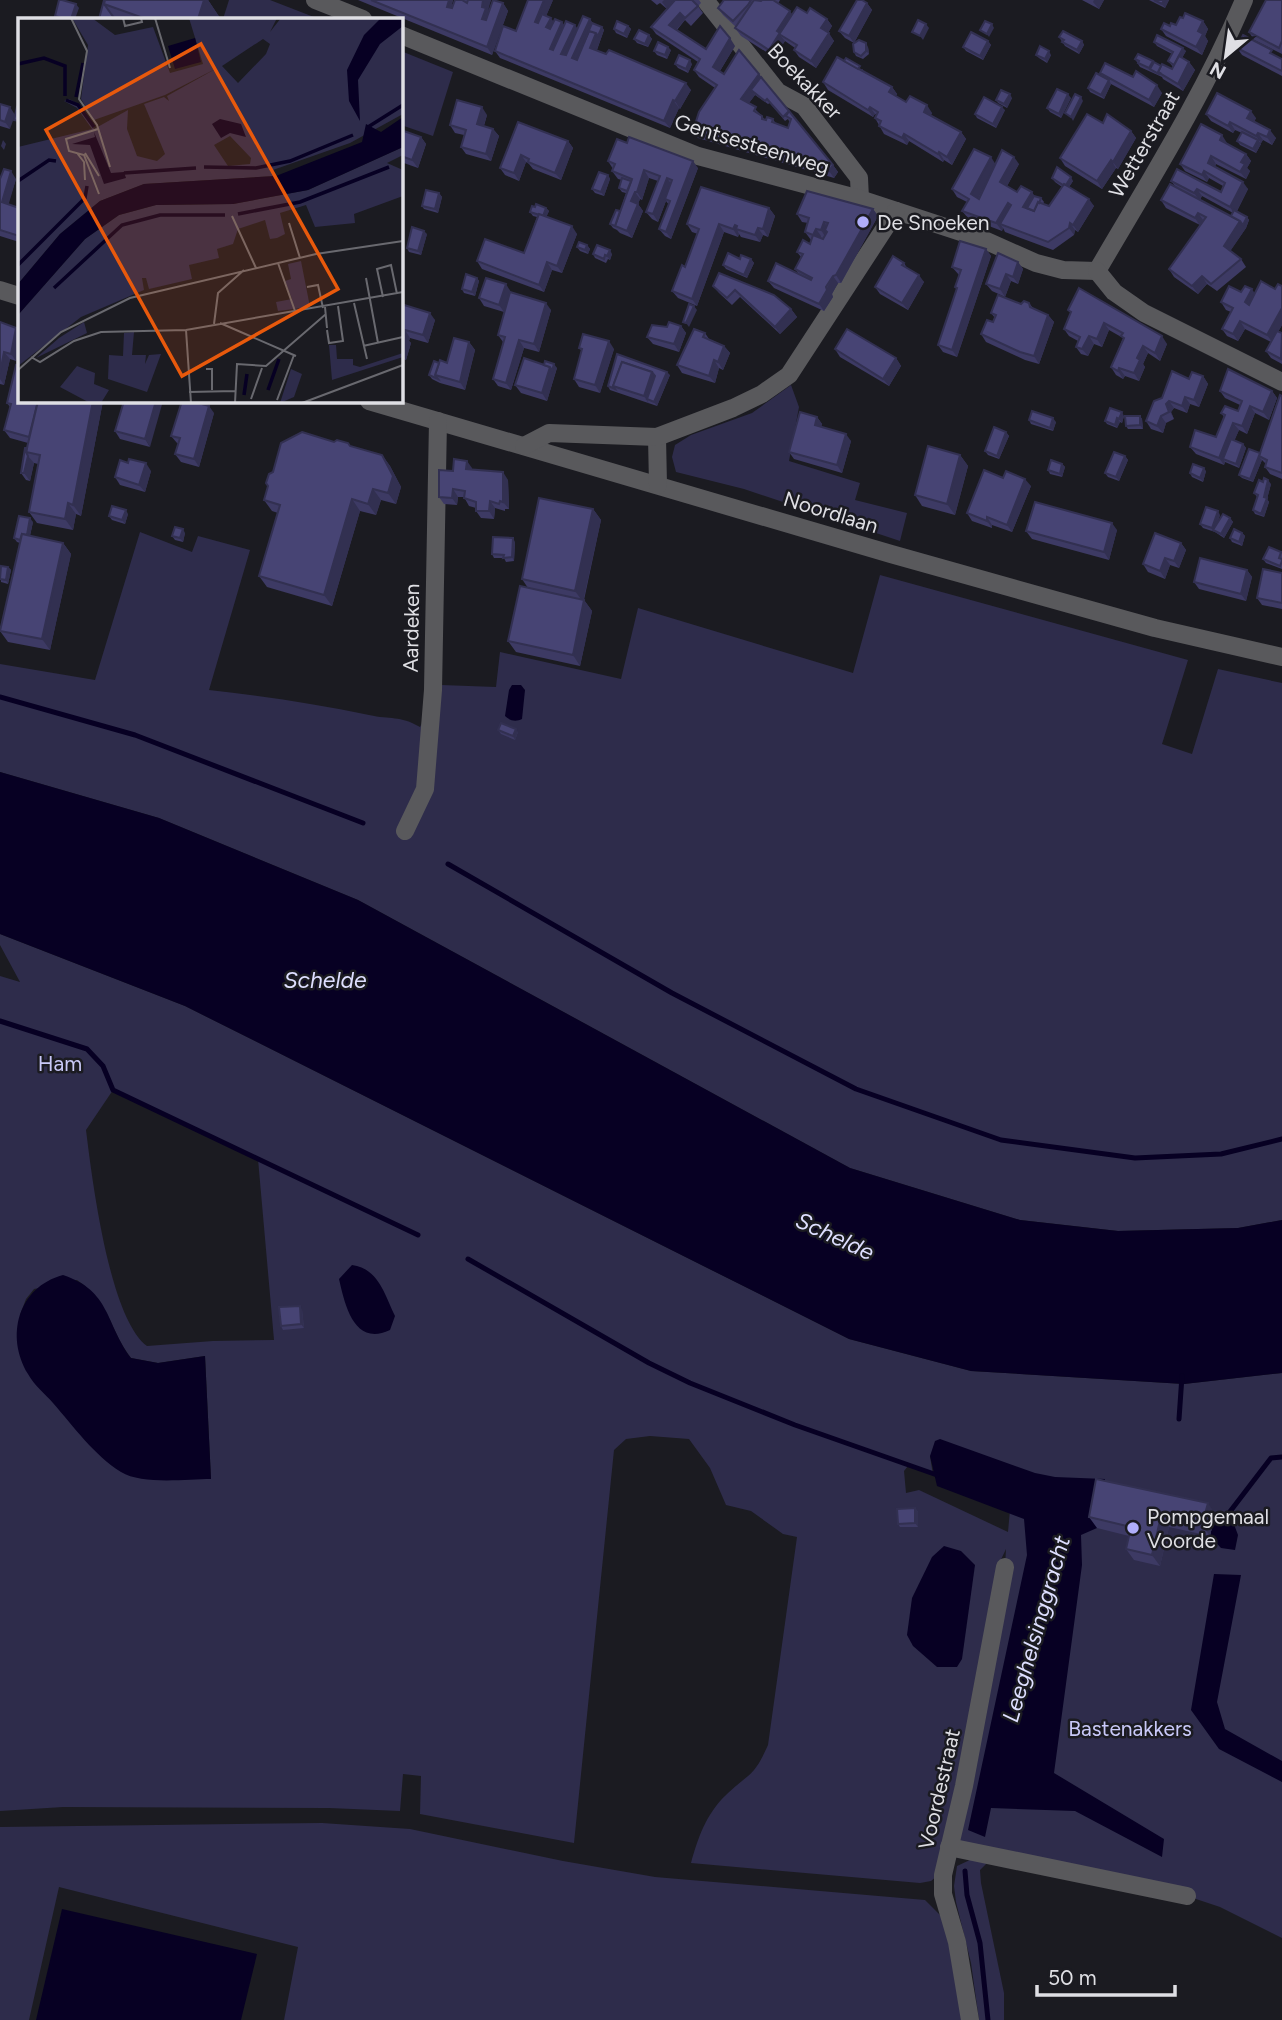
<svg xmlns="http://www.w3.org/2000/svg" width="1282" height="2020" font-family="Figtree,sans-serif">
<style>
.green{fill:#2e2c4b;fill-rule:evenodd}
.water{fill:#070023}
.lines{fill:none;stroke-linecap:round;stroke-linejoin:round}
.stream{stroke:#070023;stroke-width:5}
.minor{stroke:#59595c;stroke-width:18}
.wall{fill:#3d3a64;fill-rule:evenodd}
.shaded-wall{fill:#323051}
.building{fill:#474474;stroke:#323051;stroke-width:2}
.poi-dot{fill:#b0aefa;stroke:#1b1b21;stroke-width:2.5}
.labels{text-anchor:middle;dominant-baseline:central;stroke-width:5;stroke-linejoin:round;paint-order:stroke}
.street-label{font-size:21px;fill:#dfdfe4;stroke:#1b1b21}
.poi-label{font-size:21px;fill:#dfdfe4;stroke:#1b1b21;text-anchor:start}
.park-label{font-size:21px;fill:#c9c9f8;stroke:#1b1b21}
.water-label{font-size:23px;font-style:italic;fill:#dedfff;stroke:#1b1b21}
.inset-river{fill:none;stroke:#070023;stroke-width:3.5}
.inset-road{fill:none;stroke:#69696f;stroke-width:2}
.view{fill:#e8590c;fill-opacity:0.15;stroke:#e8590c;stroke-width:3.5}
.inset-edge{fill:none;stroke:#dfdfe4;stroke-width:3.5}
</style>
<rect width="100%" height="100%" fill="#1b1b21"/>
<g class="green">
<polygon points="229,0 270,0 319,19 223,19"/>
<polygon points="401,51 453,72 433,136 401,125"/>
<polygon points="791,385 799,407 789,461 860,483 855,500 907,513 900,541 744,489 676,472 672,457 675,445 691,435 752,413"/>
<path d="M140,532L192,552L198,536L250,550L209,690C263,696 316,704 369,715C391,720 399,715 420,727L441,685L496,687L500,652L621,679L638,608L853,673L880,575L1188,660L1162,744L1192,754L1218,669L1282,683V1220L1238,1228L1118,1231L1020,1220L850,1168L358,900L159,818L0,772V664L95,680Z"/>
<path d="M0,934L185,1006L849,1339L971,1371L1184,1384L1282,1373V1938L1220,1907L1187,1896L949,1847L1005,1567L1006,1549L996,1570L977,1699L937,1876L931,1881L920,1883L691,1863C698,1838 706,1814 726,1795C749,1773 754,1777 768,1745L797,1537L783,1534L751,1511L726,1505L710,1468L689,1439L650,1436L626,1439L614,1450L574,1843L420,1814L421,1776L403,1774L400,1811L329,1808L63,1807L0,1811V976L20,982L0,945ZM113,1090L258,1159L274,1340L213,1341L147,1346C109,1318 92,1178 86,1130ZM77,1280C110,1302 109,1329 131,1358L158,1363L205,1356L211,1479H180L20,1315L26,1299L34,1289ZM930,1456L1014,1466L1008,1532L919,1490L906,1493L904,1471L908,1466L933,1475Z"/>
<polygon points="322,1823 410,1829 563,1861 655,1877 925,1900 943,1918 952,1941 964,2020 284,2020 298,1947 59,1887 29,2020 0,2020 0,1827"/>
<polygon points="972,1859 987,1863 980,1870 981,1883 1004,1993 1004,2020 979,2020 971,1963 956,1902 954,1886 957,1866"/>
</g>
<g class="water">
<path d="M512,685H521L525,690L522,719C516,722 510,721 505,716L509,690Z"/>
<polygon points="0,772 159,818 358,900 850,1168 1020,1220 1118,1231 1238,1228 1282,1220 1282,1373 1184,1384 971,1371 849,1339 185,1006 0,934"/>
<path d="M352,1265C378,1268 385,1295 395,1316L390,1330C354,1347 345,1305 339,1279Z"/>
<path d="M63,1275C111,1291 105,1323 131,1358L158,1363L205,1356L211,1479C186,1479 142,1485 121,1472C94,1455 74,1427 53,1403C45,1394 34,1385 28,1374C5,1336 18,1287 63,1275Z"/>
<polygon points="940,1439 1035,1473 1055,1477 1105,1479 1097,1528 1081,1535 1082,1565 1054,1773 1164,1839 1162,1857 1075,1811 991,1808 985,1837 968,1830 1027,1555 1024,1519 937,1486 930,1456 935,1441"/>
<polygon points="1215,1514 1232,1519 1238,1535 1235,1550 1221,1548 1210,1536"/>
<polygon points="944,1546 961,1551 975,1565 962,1659 957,1667 937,1667 913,1646 907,1635 912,1598 932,1557"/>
<polygon points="1214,1574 1241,1575 1217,1702 1225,1729 1282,1761 1282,1782 1219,1749 1191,1710"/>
<polygon points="62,1909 257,1954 241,2020 36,2020"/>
</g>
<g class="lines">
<g class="stream">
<polyline points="0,697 135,735 363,823"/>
<polyline points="448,864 672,993 856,1089 1001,1140 1135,1158 1221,1154 1282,1139"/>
<polyline points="0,1021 87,1049 103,1066 113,1090 418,1235"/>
<polyline points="468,1259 649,1363 690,1383 795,1425 937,1475"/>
<polyline points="1179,1419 1182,1376"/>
<polyline points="1222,1522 1271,1458 1282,1457"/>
<polyline points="965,1871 967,1895 980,1943 988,2020"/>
</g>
<g class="minor">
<polyline points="315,0 363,19"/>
<polyline points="705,0 778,92 804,106 859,178 860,199"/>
<polyline points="401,35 698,156 860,199 982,239 1036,263 1063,270 1097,271"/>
<path d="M1097,271C1149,182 1204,95 1244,0"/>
<polyline points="1097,271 1114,292 1144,313 1282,382"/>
<polyline points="0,290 19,296"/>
<polyline points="369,401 891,554 1155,628 1282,657"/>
<polyline points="657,437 658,485"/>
<polyline points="524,446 549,433 657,437 733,408 762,394 789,375 896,211"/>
<polyline points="405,831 425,789 433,690 438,421"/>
<polyline points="949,1847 1187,1896"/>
<polyline points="970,2020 957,1942 943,1894 943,1875 964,1786 1005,1567"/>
</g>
</g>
<g class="wall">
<polygon points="104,0 208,0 220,18 219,19 99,19"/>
<polygon points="358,0 453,0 452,4 453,5 462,0 491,0 488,7 489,12 503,3 508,11 492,55"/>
<polygon points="553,0 546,16 553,22 562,22 564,26 577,29 590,19 592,23 602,27 604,30 597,50 691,90 680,109 679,108 670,128 500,58 495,51"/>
<path d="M651,0H699L701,3L698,6L703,13L691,26L685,20L677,30L706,49L735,46L720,71L724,74L739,50L833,165L838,172L834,178L698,138L693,131L715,88L699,77L694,70L698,62L656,34L651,27L667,9L660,3L657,5ZM755,95L768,104L770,103L785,121L788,119L790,123L788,128L776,124L773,119L765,120L762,116L749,103Z"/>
<polygon points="724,0 780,0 778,4 792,14 807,13 827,19 832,26 828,33 834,41 816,68 799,57 794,50 795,48 785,41 774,57 741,36 735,28 736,27 723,15 718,8"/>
<polygon points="1082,0 1104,0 1099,9"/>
<polygon points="1149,0 1169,0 1165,8"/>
<polygon points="1282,0 1282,54 1254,40 1249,32"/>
<polygon points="867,3 872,10 854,43 845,38 839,31"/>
<polygon points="1183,18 1203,21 1208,29 1205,36 1208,41 1202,55 1166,36 1161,29 1176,25"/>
<polygon points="628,26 631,29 627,38 616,33 614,29"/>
<polygon points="649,35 652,39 648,47 637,43 634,39"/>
<polygon points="1059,37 1082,41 1084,45 1079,54 1065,46"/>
<polygon points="988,41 991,45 983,60 966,51 963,47"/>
<polygon points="1154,42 1186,51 1182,58 1189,62 1195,70 1183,91 1163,79 1162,77 1140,67 1135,59 1153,61 1154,63 1172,69 1173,67 1168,61 1172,54 1157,46"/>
<polygon points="868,47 869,54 863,59 856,56 854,52"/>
<polygon points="1237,48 1282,59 1282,76 1242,55"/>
<polygon points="671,50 667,59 657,55 654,51"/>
<polygon points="1036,55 1051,55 1047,63 1039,58"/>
<polygon points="675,64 692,64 688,73 678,68"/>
<polygon points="863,69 862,71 892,87 897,94 896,96 906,102 932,113 931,115 961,132 966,139 952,165 944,160 943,162 909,141 907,145 884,134 875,118 877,115 875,114 873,117 828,90 823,82"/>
<polygon points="1100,73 1162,93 1154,107 1111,84 1104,99 1090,92 1088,88 1103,77"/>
<polygon points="1012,98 1007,108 998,103 996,100"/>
<polygon points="1071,98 1061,118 1050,112 1047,108"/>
<polygon points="0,104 10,129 0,126"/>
<polygon points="1005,110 996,128 977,118 975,114"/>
<polygon points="1206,114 1256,118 1254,122 1276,138 1272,145 1263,140 1261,143 1259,142 1261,144 1256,153 1240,145 1237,141 1242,133 1235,130 1233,133 1211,121"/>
<polygon points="487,115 484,126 493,129 499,136 491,161 466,154 461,147 464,135 455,133 450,125"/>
<polygon points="518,122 568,141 573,148 561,180 533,169 529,164 526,162 519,181 505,175 500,168"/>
<polygon points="401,130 421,137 426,144 418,168 401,162"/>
<polygon points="1131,131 1136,138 1118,169 1116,168 1102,189 1065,166 1060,158"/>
<path d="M1227,143V144L1246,154L1251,161L1247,168L1250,171L1246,179L1216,164L1215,167L1248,189L1237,211L1247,217L1249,220L1246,228L1230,251L1241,259L1246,267L1217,291L1207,284L1198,294L1174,277L1169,269L1200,225L1166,208L1161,200L1175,186L1171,181L1221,192L1223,186L1209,178L1207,182L1185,171L1180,164ZM1202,196L1233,213L1231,216L1200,200Z"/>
<polygon points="608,161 698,168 671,239 665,236 659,229 669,205 666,201 658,222 652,219 646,212 658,181 649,178 642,200 640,199 638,204 643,211 632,238 620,233 617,230 613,228 610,224 620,211 626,193 622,192 619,188 622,180 618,179 612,171 613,169"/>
<polygon points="995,163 1019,164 1007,186 1017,192 1032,192 1034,196 1041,198 1044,202 1043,204 1049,206 1062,187 1055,182 1052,178 1073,181 1069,187 1094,206 1078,232 1075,230 1074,235 1053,250 1005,232 1003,228 1002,231 968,218 962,211 967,202 957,197 952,189"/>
<polygon points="608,175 610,179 604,196 595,193 592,189"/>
<polygon points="0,179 16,179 8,204 19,208 19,242 0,236"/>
<polygon points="439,193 442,197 438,213 424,209 422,206"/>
<polygon points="535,207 546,208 549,211 546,217 577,234 562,273 552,270 544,292 482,269 477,261 524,253 537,217 533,216 530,212"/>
<polygon points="769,208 775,216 768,237 763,235 760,242 741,237 739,234 738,237 724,232 697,306 678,298 672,291 685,267 698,234 692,232 687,224"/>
<polygon points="873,209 878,216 841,283 838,283 832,294 833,297 824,311 774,288 768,281 798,273 795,269 801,257 797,252 810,244 811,240 805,232 808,223 802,222 797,214"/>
<polygon points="427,234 421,255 409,252 407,248"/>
<polygon points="587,245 590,249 588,254 580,251 577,247"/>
<polygon points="986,249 991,256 957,357 943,352 938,345 957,290 955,287 959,275 952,267"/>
<polygon points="593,254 612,254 610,260 608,259 606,263 595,258"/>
<polygon points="751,259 754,263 747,278 726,269 723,265"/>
<polygon points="1018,262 1023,269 1018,284 1011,281 1005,297 992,291 986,284"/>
<polygon points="904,263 907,268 924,282 908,310 880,294 875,287"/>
<polygon points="719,273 791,309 797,317 780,334 740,297 732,305 719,293 713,286"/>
<polygon points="477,278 479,281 475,296 464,293 462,289"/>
<polygon points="1282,286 1282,325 1278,332 1282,333 1282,364 1271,358 1266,351 1271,342 1245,329 1238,341 1227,336 1222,329 1231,312 1226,310 1221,302 1241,292 1255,293 1275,289"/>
<polygon points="511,292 551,310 539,352 524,348 511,390 498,386 493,379 503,342 498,335 504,312 484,306 479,298"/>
<polygon points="1029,303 1033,308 1048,315 1054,322 1039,364 1025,360 986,342 981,334 993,322 995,318 991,313 1021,304"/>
<polygon points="401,304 435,320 428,343 410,338 409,341 411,343 406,360 401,358"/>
<polygon points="1068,310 1167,344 1160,361 1148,353 1143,364 1145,367 1139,381 1125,376 1123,379 1116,375 1111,367 1123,338 1109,330 1102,347 1094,344 1088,356 1081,354 1076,347 1078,341 1069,336 1064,329 1071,313"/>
<polygon points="0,322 19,333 19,347 16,361 10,359 4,385 0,384"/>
<polygon points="681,326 686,333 679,352 653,344 647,337 667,327"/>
<polygon points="705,333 709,339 724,346 730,353 723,370 719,368 715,383 682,373 677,365"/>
<polygon points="469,342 475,350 465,390 440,383 432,379 429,375 439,363 447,363"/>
<polygon points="579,348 614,349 600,393 579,387 574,379 582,351"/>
<polygon points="835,349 896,358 901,366 889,386 840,357"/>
<polygon points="544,365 557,368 547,401 521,393 515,385"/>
<polygon points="670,375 657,406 610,390 608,386"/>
<polygon points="1203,376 1208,384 1199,407 1190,404 1187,413 1174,408 1171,412 1174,419 1166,423 1163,433 1151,429 1146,421 1189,379"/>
<polygon points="1220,391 1272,391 1277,398 1269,420 1255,413 1247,434 1239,430 1234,441 1243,444 1246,448 1239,468 1225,462 1224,465 1196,454 1190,447 1216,437 1224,417 1221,413 1238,411 1240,405 1225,398"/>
<polygon points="1282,396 1282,479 1270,474 1265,467 1266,464 1262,460 1253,482 1242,478 1239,475 1260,453"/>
<polygon points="19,401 103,401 81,516 76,514 73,530 37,523 29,512 38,464 34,463 30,481 26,480 21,473 28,443 10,438 4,430 10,407 7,403"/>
<polygon points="124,401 150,447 120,439 115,431"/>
<polygon points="214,413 199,467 181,462 175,454 179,444 177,443 171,436"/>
<polygon points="1124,416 1122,423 1120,422 1117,428 1107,424 1105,421"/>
<polygon points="1140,416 1142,419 1143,429 1128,429 1126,426"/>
<polygon points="817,417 822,424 821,427 851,441 842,473 794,459 789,452"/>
<polygon points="1029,420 1056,422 1053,431 1031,424"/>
<polygon points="1006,432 1009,436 999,459 988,455 985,451"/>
<polygon points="350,446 382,455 390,466 401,487 396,504 381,500 376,515 360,511 332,606 267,587 259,576 278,513 272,511 264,500"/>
<polygon points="960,455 968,466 955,515 922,506 915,495"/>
<polygon points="1125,456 1128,460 1119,481 1108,477 1105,473"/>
<polygon points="1062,464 1065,467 1062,477 1050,474 1048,470"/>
<polygon points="472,468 472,470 508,480 509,509 505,509 505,511 495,508 494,519 481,518 476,511 476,508 469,506 464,497 458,497 457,505 444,504 439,497 453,471"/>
<polygon points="151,471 145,492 120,485 115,477"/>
<polygon points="1206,471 1203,482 1192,477 1190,473"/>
<polygon points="1003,478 1031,486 1012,532 992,525 992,528 972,521 967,513"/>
<polygon points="1271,484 1267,499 1269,502 1264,517 1255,514 1253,510 1257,497 1254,493"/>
<polygon points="593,509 601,520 584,600 592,611 580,666 516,652 508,641 528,588 522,579"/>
<polygon points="128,514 125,524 112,520 109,516"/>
<polygon points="1220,515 1218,521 1230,518 1233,522 1224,538 1215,532 1203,528 1200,524"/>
<polygon points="33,522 30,536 63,543 71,554 50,650 8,642 0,631 20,543 17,542 14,538"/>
<polygon points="1117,530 1109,560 1032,539 1026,531"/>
<polygon points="185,533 183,542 175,540 172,536"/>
<polygon points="1242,533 1245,536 1242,546 1232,542 1230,538"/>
<polygon points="515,542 514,561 506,562 504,558 494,558 492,554"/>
<polygon points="1181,543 1186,550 1179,568 1170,565 1165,579 1148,572 1143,564"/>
<polygon points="1282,553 1282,569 1266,563 1263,559"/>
<polygon points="8,567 11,570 8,584 1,582 0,570"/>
<polygon points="1247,570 1252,577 1246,601 1199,589 1194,582"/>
<polygon points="1282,573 1282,609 1262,605 1257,598"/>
<polygon points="498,730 518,732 515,740 501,734"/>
<polygon points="302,1310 304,1328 283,1330 281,1326"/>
<polygon points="915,1508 918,1512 918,1527 900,1527 898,1524"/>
<polygon points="1215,1514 1210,1536 1169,1527 1160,1566 1134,1560 1126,1549 1129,1536 1097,1528 1089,1517"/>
</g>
<g class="shaded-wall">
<polygon points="204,0 208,0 220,18 219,19 198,19"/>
<polygon points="447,0 453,0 452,4 454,7 452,14 447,7"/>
<polygon points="483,0 491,0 488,11 491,16 487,26 482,19 482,7"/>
<polygon points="544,0 553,0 540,30 535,22"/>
<polygon points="664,0 676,0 668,10 662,2"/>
<polygon points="1094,0 1104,0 1099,9 1093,2"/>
<polygon points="1164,0 1169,0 1165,8 1162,4"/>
<polygon points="503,3 508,11 492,55 487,47"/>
<polygon points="867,3 872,10 854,43 849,36"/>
<polygon points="76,4 79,8 75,19 71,19"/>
<polygon points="790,11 795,19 779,34 785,41 774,57 769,50 777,31"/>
<polygon points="680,13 685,20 674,32 669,25"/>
<polygon points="551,18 556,25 552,35 546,27"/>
<polygon points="590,19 595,26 579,63 572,58"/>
<polygon points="827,19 832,26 826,36 821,28"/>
<polygon points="1203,21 1208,29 1205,36 1208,41 1202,55 1196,47 1198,31"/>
<polygon points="562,22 567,29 555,56 550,49"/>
<polygon points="926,24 929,28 923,40 920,36"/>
<polygon points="992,24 994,28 989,37 987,34"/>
<polygon points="575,25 580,32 567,61 561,54"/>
<polygon points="628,26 631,29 627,38 624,34"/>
<polygon points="602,27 604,30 595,55 588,43"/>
<polygon points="829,33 834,41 816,68 811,61"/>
<polygon points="649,35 652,39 648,47 645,44"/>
<polygon points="730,38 735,46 718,74 713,67"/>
<polygon points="988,41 991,45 983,60 980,56"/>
<polygon points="1082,41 1084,45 1079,54 1077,50"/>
<polygon points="866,43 868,47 869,54 866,51"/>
<polygon points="668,47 671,50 667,59 665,55"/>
<polygon points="1183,48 1186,51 1176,68 1174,65"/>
<polygon points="1049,51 1051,55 1047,63 1045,59"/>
<polygon points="690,60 692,64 688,73 686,69"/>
<polygon points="1189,62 1195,70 1183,91 1178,84"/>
<polygon points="759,74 764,81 751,90 755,95 746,107 741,99"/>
<polygon points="1109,80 1111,84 1104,99 1101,95"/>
<polygon points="686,83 691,90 680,109 675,101"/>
<polygon points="1157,85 1162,93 1154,107 1149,100"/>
<polygon points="892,87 897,94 894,100 889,92"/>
<polygon points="1010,94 1012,98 1007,108 1004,104"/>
<polygon points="1068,94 1071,98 1061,118 1059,114"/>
<polygon points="1081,97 1083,101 1073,121 1071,117"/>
<polygon points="673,100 679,108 670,128 664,121"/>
<polygon points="927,105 932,113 929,119 924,112"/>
<polygon points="10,107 15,115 10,129 5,122"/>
<polygon points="482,107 487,115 482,131 477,124"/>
<polygon points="870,107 875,114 873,117 868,110"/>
<polygon points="1002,107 1005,110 996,128 993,124"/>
<polygon points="1251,111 1256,118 1252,125 1247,118"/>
<polygon points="1230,122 1235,130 1233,133 1228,126"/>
<polygon points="493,129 499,136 491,161 486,154"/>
<polygon points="1270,130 1276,138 1272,145 1267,137"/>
<polygon points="1131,131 1136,138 1118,169 1113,162"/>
<polygon points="961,132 966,139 952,165 947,157"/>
<polygon points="1258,133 1263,140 1261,143 1256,136"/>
<polygon points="904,134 909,141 907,145 902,138"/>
<polygon points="1222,135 1227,143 1225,147 1220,140"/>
<polygon points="421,137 426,144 418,168 412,160"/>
<polygon points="3,140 6,144 4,150 1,146"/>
<polygon points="1258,140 1261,144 1256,153 1253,149"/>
<polygon points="568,141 573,148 561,180 555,173"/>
<polygon points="939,152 944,160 943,162 938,154"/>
<polygon points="1246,154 1251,161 1247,168 1250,171 1246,179 1240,172 1241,162"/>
<polygon points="521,155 526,162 519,181 514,173"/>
<polygon points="1211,156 1216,164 1213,171 1208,163"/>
<polygon points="991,157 996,165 976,202 971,194"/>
<polygon points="1014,157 1019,164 1005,190 1000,182"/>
<polygon points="1111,160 1116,168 1102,189 1097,181"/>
<polygon points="693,161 698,168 671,239 666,232"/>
<polygon points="833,165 838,172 834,178 829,171"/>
<polygon points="644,170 649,178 642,200 637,192"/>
<polygon points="11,171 16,179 7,210 2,202"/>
<polygon points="1204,171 1209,178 1207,182 1202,175"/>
<polygon points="608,175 610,179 604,196 601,192"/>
<polygon points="1071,177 1073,181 1067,190 1065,186"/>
<polygon points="667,178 672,185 658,222 653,214"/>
<polygon points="1243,182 1248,189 1235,215 1230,207"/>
<polygon points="1197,189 1202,196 1199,200 1194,193"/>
<polygon points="635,192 640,199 638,204 643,211 632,238 627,231 631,201"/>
<polygon points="1032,192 1037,200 1030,212 1023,207"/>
<polygon points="439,193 442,197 438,213 435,209"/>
<polygon points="1089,199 1094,206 1078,232 1073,225"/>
<polygon points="1008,203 1013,211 1000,224 1003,228 1002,231 996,223"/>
<polygon points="546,208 549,211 545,220 542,217"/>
<polygon points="769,208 775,216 768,237 763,229"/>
<polygon points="873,209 878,216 841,283 836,275"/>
<polygon points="1198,213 1203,220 1200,226 1195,218"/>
<polygon points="1247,217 1249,220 1246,228 1229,253 1224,246 1240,221"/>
<polygon points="824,222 829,229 825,230 828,234 826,238 821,230"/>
<polygon points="1070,223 1075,230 1074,235 1069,228"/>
<polygon points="719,224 724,232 697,306 692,299"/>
<polygon points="735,225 739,234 738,237 733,229"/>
<polygon points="572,226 577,234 562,273 557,266"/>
<polygon points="758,228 763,235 760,242 755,235"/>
<polygon points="816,229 821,236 819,242 813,235"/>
<polygon points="424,231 427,234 421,255 418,251"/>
<polygon points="587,245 590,249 588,254 585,250"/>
<polygon points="986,249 991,256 957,357 952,350"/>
<polygon points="610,250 612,254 610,260 607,256"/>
<polygon points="751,259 754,263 747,278 744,275"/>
<polygon points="547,262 552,270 544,292 539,285"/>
<polygon points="1018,262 1023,269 1018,284 1013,277"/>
<polygon points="1006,274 1011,281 1005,297 1000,289"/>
<polygon points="919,275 924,282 908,310 902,303"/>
<polygon points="833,276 838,283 832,294 833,297 824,311 819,304"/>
<polygon points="1202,276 1207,284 1198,294 1192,286"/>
<polygon points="477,278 479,281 475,296 472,292"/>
<polygon points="506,284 511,292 504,312 499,305"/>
<polygon points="1252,289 1257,297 1250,310 1245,302"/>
<polygon points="546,303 551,310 539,352 534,344"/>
<polygon points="694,306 697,310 689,327 686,323"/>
<polygon points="1282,308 1282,325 1272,342 1267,335"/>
<polygon points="791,309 797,317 780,334 775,327"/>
<polygon points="430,313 435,320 428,343 423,335"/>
<polygon points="1048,315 1054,322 1039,364 1034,356"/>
<polygon points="1240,321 1245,329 1238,341 1233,334"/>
<polygon points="1104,323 1109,330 1102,347 1097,339"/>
<polygon points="681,326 686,333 679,352 674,344"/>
<polygon points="16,328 19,333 19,347 16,361 11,354"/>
<polygon points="405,330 410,338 409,341 411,343 406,360 401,352"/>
<polygon points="1089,336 1094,344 1088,356 1082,349"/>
<polygon points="1162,336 1167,344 1160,361 1155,353"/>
<polygon points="519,340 524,348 511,390 506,383"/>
<polygon points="609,341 614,349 600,393 595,385"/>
<polygon points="469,342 475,350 465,390 460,382"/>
<polygon points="724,346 730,353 723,370 718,362"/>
<polygon points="1143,346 1148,353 1143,364 1145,367 1139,381 1134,373 1137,358"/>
<polygon points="4,352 10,359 4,385 0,379 0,373"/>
<polygon points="896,358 901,366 889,386 883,379"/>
<polygon points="714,360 719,368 715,383 709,376"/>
<polygon points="554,364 557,368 555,374 552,371"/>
<polygon points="550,367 555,374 547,401 542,393"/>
<polygon points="1119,368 1125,376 1123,379 1118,371"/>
<polygon points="652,372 657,380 647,399 649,404 644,396"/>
<polygon points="667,372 670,375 657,406 654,402"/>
<polygon points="1203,376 1208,384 1199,407 1194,400"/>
<polygon points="1272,391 1277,398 1269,420 1263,412"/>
<polygon points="1185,397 1190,404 1187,413 1182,406"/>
<polygon points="93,401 103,401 81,516 73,505"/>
<polygon points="156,401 163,401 150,447 145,439"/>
<polygon points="1169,401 1174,408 1171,412 1174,419 1166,404"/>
<polygon points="209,406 214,413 199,467 194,459"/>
<polygon points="1250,406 1255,413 1247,434 1242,426"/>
<polygon points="1122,412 1124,416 1122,423 1119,419"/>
<polygon points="1140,416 1142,419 1143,429 1140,425"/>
<polygon points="1161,416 1166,423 1163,433 1157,426"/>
<polygon points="817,417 822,424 820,432 815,425"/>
<polygon points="1053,418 1056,422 1053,431 1050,428"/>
<polygon points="1117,418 1120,422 1117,428 1115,425"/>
<polygon points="1233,423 1239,430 1226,460 1223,459 1225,462 1224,465 1219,458"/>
<polygon points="1006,432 1009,436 999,459 997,456"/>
<polygon points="846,434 851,441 842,473 837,465"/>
<polygon points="1243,444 1246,448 1239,468 1236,464"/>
<polygon points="382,455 390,466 401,487 396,504 388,493"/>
<polygon points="960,455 968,466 955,515 947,504"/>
<polygon points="28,456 34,463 30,481 24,473"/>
<polygon points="1125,456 1128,460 1119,481 1116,477"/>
<polygon points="1259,457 1262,460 1253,482 1250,479"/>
<polygon points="467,461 472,468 471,477 466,469"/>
<polygon points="146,463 151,471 145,492 139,485"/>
<polygon points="1062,464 1065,467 1062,477 1060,474"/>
<polygon points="1204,468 1206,471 1203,482 1200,478"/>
<polygon points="503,472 508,480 509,509 503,502"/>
<polygon points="1025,479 1031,486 1012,532 1007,525"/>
<polygon points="1268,480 1271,484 1267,499 1269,502 1264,517 1261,514 1264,497"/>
<polygon points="373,489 381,500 376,515 368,504"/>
<polygon points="453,489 458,497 457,505 452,498"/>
<polygon points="352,499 360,511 332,606 324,595"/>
<polygon points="490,501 495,508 494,519 489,511"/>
<polygon points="68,503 76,514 73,530 65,519"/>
<polygon points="593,509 601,520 583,602 575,591"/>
<polygon points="126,510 128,514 125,524 122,520"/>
<polygon points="1218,511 1220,515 1215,531 1212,528"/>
<polygon points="987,517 992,525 992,528 987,521"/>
<polygon points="30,518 33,522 28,544 25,541"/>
<polygon points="1230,518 1233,522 1224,538 1221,534"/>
<polygon points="1112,523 1117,530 1109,560 1104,552"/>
<polygon points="183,529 185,533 183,542 180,538"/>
<polygon points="1242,533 1245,536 1242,546 1239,542"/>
<polygon points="513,538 515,542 514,561 512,557"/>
<polygon points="63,543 71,554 50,650 42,639"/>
<polygon points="1181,543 1186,550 1179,568 1174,561"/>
<polygon points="1165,558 1170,565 1165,579 1160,571"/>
<polygon points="8,567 11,570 8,584 6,580"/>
<polygon points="1247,570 1252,577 1246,601 1241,594"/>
<polygon points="584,600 592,611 580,666 573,655"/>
<polygon points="516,729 518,732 515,740 513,736"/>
<polygon points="300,1306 302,1310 304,1328 301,1324"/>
<polygon points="1208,1503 1215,1514 1210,1536 1202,1525"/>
<polygon points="915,1508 918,1512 918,1527 915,1523"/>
<polygon points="1161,1516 1169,1527 1160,1566 1152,1555"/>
</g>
<g class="building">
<polygon points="59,0 62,0 76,4 71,19 64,19 55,16"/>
<polygon points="104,0 104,4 114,18 113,19 99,19"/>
<polygon points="105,0 204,0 198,19 146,19 104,4"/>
<polygon points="371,0 449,0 447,7 452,8 455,0 462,0 467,3 468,0 483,0 482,7 486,8 482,19 486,20 493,0 503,3 487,47"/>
<polygon points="528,0 544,0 535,22 538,23 542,14 551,18 546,27 550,29 555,19 562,22 550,49 553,50 566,21 575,25 561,54 566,55 583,16 590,19 572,58 577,60 589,31 596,33 590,48 606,54 609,50 686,83 675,101 673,100 664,121 495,51 503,26 516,31"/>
<polygon points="675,0 692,0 698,6 685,18 680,13 669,25 706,49 720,26 730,38 713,67 724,74 739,50 759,74 741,99 756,107 754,111 762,116 762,119 766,120 767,117 773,119 772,122 788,128 791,119 786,116 789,111 833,165 829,171 693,131 699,112 717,85 694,70 700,59 651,27"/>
<polygon points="724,0 751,0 748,5 733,21 718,8"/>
<polygon points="754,0 761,1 762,0 773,0 790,11 777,31 780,33 797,7 807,13 810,8 827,19 821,28 829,33 811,61 794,50 797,45 779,34 769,50 735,28"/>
<polygon points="857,0 862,0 867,3 849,36 839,31"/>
<polygon points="1154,0 1164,0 1162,4"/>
<polygon points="1266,0 1282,0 1282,41 1279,48 1249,32"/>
<polygon points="1185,13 1203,21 1198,31 1203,34 1196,47 1161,29 1164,23 1170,26 1171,23 1176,25 1180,17 1183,18"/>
<polygon points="918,20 926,24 920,36 912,32"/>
<polygon points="617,21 628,26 624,34 614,29"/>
<polygon points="985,21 992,24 987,34 980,30"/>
<polygon points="592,23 602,27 598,36 596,33 589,31 584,42"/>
<polygon points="639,30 649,35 645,44 634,39"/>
<polygon points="1063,31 1082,41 1077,50 1062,42 1064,40 1059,37"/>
<polygon points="971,32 988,41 980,56 963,47"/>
<polygon points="1157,35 1183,48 1174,65 1168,61 1173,52 1154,42"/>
<polygon points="1243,35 1272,50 1270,53 1282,59 1282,71 1237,48"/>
<polygon points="859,40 866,43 866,51 861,56 854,52 853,44"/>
<polygon points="658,42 668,47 665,55 654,51"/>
<polygon points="1040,46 1049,51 1045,59 1036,55"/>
<polygon points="1138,54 1153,61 1149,68 1138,63 1139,61 1135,59"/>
<polygon points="679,55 690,60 686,69 675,64"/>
<polygon points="1179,56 1189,62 1178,84 1158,72 1162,64 1172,69"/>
<polygon points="837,57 892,87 889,92 906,102 910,96 927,105 924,112 961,132 947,157 939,152 938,154 904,134 902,138 879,126 881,121 875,118 878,112 870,107 868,110 823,82"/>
<polygon points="846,58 860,66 858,69 844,61"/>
<polygon points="1154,62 1161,66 1158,72 1160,73 1159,74 1150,69"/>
<polygon points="1105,63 1133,77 1136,71 1157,85 1149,100 1100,73"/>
<polygon points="1096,73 1109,80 1101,95 1088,88"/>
<polygon points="761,77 789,111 783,117 767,99 765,101 751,90"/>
<polygon points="1057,89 1068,94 1059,114 1047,108"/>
<polygon points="1001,90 1010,94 1004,104 996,100"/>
<polygon points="1217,93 1251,111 1247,118 1270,130 1267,137 1258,133 1256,136 1230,122 1228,126 1206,114"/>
<polygon points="1075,94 1081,97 1071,117 1065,113"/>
<polygon points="984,97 1002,107 993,124 975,114"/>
<polygon points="457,100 482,107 477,124 493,129 486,154 461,147 466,130 450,125"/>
<polygon points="0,104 10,107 5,122 0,120"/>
<polygon points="17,107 19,108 19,121 14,120"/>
<polygon points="1087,114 1103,123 1107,114 1131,131 1113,162 1111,160 1097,181 1060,158"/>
<polygon points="518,122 568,141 555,173 528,162 529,159 521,155 514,173 500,168"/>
<polygon points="1201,124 1222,135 1220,140 1246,154 1241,162 1245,164 1240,172 1211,156 1208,163 1243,182 1230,207 1197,189 1194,193 1171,181 1177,169 1221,192 1225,183 1204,171 1202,175 1180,164"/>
<polygon points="401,130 421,137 412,160 401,156"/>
<polygon points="1242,132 1258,140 1253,149 1237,141"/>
<polygon points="629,137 693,161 666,232 659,229 670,201 665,199 672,180 667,178 653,214 646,212 660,176 644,170 637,192 635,192 631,201 638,204 627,231 615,226 632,179 612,171 615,164 608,161 617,139 627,143"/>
<polygon points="974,149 991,157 971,194 979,199 1002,150 1014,157 1000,182 1017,192 1021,186 1032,192 1023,207 1034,211 1038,202 1049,206 1064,184 1089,199 1073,225 1070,223 1069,228 1048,242 1000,224 1011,205 1008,203 996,223 962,211 969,199 952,189"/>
<polygon points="1057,167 1071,177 1066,185 1064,184 1063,185 1052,178"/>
<polygon points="4,169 11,171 2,202 19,208 19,236 0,230 0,179"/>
<polygon points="599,172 608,175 601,192 592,189"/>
<polygon points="622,178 631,181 627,191 619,188"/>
<polygon points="1170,184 1240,221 1224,246 1241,259 1211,284 1202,276 1192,286 1169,269 1206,217 1198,213 1195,218 1161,200"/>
<polygon points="701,187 769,208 763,229 758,228 755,235 736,229 737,226 735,225 733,229 719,224 692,299 672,291 682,265 685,267 699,229 687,224"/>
<polygon points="426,190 439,193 435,209 422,206"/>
<polygon points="807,191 873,209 836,275 833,276 826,287 827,290 819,304 768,281 776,263 811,280 812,278 795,269 803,254 797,252 803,240 810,244 813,235 823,239 827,232 825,230 828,223 824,222 821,230 816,229 813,235 805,232 809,218 797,214"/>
<polygon points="1034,196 1041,198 1039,203 1038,202 1034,211 1027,208"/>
<polygon points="536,204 546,208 543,216 530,212 532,206 535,207"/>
<polygon points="616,210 620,211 615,226 610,224"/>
<polygon points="1234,210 1247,217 1243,225 1240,221 1231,216"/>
<polygon points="539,214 572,226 557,266 547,262 539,285 477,261 485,239 524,253"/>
<polygon points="412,227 424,231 418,251 407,248"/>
<polygon points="960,241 986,249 952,350 938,345 957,288 955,287 961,270 952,267"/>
<polygon points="579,242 587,245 585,250 577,247"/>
<polygon points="597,245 610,250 607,256 605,255 604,259 593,254"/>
<polygon points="728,253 740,259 741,255 751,259 744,275 723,265"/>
<polygon points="998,253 1018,262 1013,277 1006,274 1000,289 986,284"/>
<polygon points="893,256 904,263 902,265 919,275 902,303 875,287"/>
<polygon points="719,273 774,295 791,309 775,327 735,290 727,298 713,286"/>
<polygon points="466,274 477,278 472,292 462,289"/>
<polygon points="486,278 506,284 499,305 479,298"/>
<polygon points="1261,281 1275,289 1278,284 1282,286 1282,308 1267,335 1240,321 1233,334 1222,329 1233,308 1221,302 1229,286 1241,292 1245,286 1252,289 1245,302 1249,305"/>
<polygon points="1079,288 1162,336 1155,353 1143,346 1137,358 1140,360 1134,373 1119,368 1118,371 1111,367 1124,338 1121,336 1123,333 1104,323 1097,339 1089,336 1082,349 1076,347 1080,337 1064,329 1071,312 1068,310"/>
<polygon points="510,292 546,303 534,344 519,340 506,383 493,379 505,337 498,335"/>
<polygon points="998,295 1021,304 1024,301 1029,303 1030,307 1048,315 1034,356 1020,352 981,334 987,320 993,322 996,315 991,313"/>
<polygon points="401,304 430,313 423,335 405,330 403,335 406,336 401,352"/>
<polygon points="689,304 694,306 686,323 683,322"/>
<polygon points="0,322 16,328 11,354 4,352 0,373"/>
<polygon points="669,322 681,326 674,344 647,337 652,325 667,327"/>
<polygon points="694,329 705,333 703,337 724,346 718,362 714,360 709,376 677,365"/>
<polygon points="847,329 896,358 883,379 835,349"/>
<polygon points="1277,331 1282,333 1281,359 1266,351"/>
<polygon points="583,334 609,341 595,385 574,379 582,349 579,348"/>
<polygon points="454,338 469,342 460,382 435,375 440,360 447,363"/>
<polygon points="617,354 667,372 654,402 647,399 655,376 652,372 622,362 613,386 615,389 608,386"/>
<polygon points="524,358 550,367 542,393 515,385"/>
<polygon points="434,361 439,363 435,375 438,379 429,375"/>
<polygon points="545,361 554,364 552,371 550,367 544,365"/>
<polygon points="622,362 652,372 644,396 613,386"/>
<polygon points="16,365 19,366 19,401 38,401 29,437 4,430 11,404 7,403"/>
<polygon points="1228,369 1272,391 1263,412 1250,406 1242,426 1233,423 1219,458 1190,447 1195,430 1216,437 1225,415 1221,413 1225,406 1238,411 1242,401 1220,391"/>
<polygon points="1172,371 1189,379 1192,372 1203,376 1194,400 1185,397 1182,406 1169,401 1166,404 1169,412 1161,416 1157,426 1146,421 1154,401 1162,398"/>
<polygon points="1280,395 1282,396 1282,473 1265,467 1267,460 1259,456"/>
<polygon points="38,401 93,401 73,505 68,503 65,519 29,512 40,455 26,452"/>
<polygon points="124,401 156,401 145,439 115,431"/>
<polygon points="182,401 191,401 209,406 194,459 175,454 180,438 171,436"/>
<polygon points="1110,408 1122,412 1119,419 1117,418 1115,425 1105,421"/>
<polygon points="1032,411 1053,418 1050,428 1029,420"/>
<polygon points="800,412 817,417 815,425 846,434 837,465 789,452"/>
<polygon points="1125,416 1140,416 1140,425 1126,426"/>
<polygon points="994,427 1006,432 997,456 985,451"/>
<polygon points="302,432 334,442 337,440 348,443 350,446 382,455 393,476 388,493 373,489 368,504 352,499 324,595 259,576 280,505 264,500 268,486 266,483 269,474 273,472 281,443"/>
<polygon points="1231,439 1243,444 1236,464 1223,459"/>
<polygon points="928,446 960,455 947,504 915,495"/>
<polygon points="25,448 27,448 26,452 28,456 24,473 21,473"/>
<polygon points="1249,449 1260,453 1250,479 1239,475"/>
<polygon points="1114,452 1125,456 1116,477 1105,473"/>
<polygon points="129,459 146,463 139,485 115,477 120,460 128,463"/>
<polygon points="454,459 467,461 466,469 503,472 503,502 500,501 499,504 490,501 489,511 476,511 476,502 464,498 465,491 453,489 452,498 439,497 439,470 453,471"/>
<polygon points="1051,460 1062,464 1060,474 1048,470"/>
<polygon points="1193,464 1204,468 1200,478 1190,473"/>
<polygon points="984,470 1003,478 1006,471 1025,479 1007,525 987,517 987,521 967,513"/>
<polygon points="1264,478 1268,480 1264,497 1267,498 1261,514 1253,510 1258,495 1254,493 1259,480 1263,482"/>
<polygon points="539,498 593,509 575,591 522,579"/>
<polygon points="1035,502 1112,523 1104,552 1026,531"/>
<polygon points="112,506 126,510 122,520 109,516"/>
<polygon points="1206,507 1218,511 1212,528 1200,524"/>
<polygon points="1223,514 1230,518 1221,534 1213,530"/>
<polygon points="19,516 30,518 27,535 22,534 20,540 14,538"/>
<polygon points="175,527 183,529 180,538 172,536"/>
<polygon points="1234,529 1242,533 1239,542 1230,538"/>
<polygon points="1155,533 1181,543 1174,561 1165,558 1160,571 1143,564"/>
<polygon points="22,534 63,543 42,639 0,631"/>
<polygon points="493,537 513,538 512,557 503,558 504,555 492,554"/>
<polygon points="1269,547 1281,552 1279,558 1282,559 1282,561 1280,566 1263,559"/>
<polygon points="1200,558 1247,570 1241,594 1194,582"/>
<polygon points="1,566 8,567 6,580 0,579"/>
<polygon points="1263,569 1282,573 1282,603 1257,598"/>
<polygon points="520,586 584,600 573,655 508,641"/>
<polygon points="501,723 516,729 513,736 498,730"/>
<polygon points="300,1306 301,1324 281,1326 279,1307"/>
<polygon points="1096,1479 1208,1503 1202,1525 1161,1516 1152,1555 1126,1549 1131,1527 1089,1517"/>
<polygon points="915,1508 915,1523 898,1524 897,1509"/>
</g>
<g class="poi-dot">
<circle cx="863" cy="222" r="7"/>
<circle cx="1133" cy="1528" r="7"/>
</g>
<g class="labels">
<g class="street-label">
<text transform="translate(805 81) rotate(46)">Boekakker</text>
<text transform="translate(752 144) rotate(17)">Gentsesteenweg</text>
<text transform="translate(1144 144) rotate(-60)">Wetterstraat</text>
<text transform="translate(831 512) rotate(17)">Noordlaan</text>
<text transform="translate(411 628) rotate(-89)">Aardeken</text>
<text transform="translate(939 1789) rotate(-77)">Voordestraat</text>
</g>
<g class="poi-label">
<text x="877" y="222">De Snoeken</text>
<text x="1147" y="1516">Pompgemaal<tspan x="1147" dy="24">Voorde</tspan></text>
</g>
<g class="park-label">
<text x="60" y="1063">Ham</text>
<text x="1130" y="1728">Bastenakkers</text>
</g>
<g class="water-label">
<text x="325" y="980">Schelde</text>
<text transform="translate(835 1236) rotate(25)">Schelde</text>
<text transform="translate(1036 1629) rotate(-74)">Leeghelsinggracht</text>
</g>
</g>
<g transform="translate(18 18)">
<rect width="385" height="385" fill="#1b1b21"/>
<path d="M54,0H74L97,17L135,9L152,55L185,46L171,0H259L252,14L263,0H385V96L332,125L252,153L258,158L126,166L82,183L42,216L0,266V129L74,111L59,90L46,83L51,81L61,86L76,111L110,92L109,111L119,138L139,143L147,136L126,86L146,79L151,83L149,78L201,49L147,77L76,102L63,81L70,27ZM245,21L252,26L248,36L220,65L204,48ZM212,118L233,140L232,146L210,148L196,127ZM385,129V137L369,145L385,152V178L336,196L337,205L297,209L288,187L262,195L267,216L259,220L252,221L247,202L220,211L215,226L199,231L201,240L171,247L174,261L131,271L128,260H124L126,272L63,299L0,348V297L67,221L101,197L138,187L215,186L290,172ZM283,243L292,289L260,293L258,284L274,281L267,263L273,261L270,246ZM66,304L69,315L18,340L41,320ZM116,314L114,337H128L127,346L131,337L143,336L129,374L90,361L91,337L105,338L106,315ZM311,327H318L319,341H335V347L342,349L385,335V339L314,362ZM59,348L77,355L76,366L91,372L83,385H72L42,369ZM273,351L284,356L276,379L262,385Z" fill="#2e2c4b" fill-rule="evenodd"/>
<path d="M363,0H385V8L362,26L340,62L342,103L331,83L329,52L346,17ZM177,20L183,44L157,51L150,28ZM385,99V129L290,172L215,186L138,187L101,197L67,221L0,297V266L42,216L82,183L126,166L258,158L344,124L348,106L363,114ZM202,101L223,106L228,119L212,115L203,120L194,106ZM76,114L93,155L106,154L108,160L86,166L72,127L54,126L77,119Z" fill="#070023"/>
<path class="inset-river" d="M0,46L26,40L47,48V78M58,79L65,45M48,82L60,87L76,109M350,109L385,87M186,149L238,150L272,143L335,117M106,155L178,150M0,163L31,142L38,143M220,196L282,184L371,149M0,247L67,180L69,168M36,270L104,207L142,197H207M250,372L261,341M226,377L229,356"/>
<path class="inset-road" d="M53,0L69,33L61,81L79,107L92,149M105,0L107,8L124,4L123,0M137,0L152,50M80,111L48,121L51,133L66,137L81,176M59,135L66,144L67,162M67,135L81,158M214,198L238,250M271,205L282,240M260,245L277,293M348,260L360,325M289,269L300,267L305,290M365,279L359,251L373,247L379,276M336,285L349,341M307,289L309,310M202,305L278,338M196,306L200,275L226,252M168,312L173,385M309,312L311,325L325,323L320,288M345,328L385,319M13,339L22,344L56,323L83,314L168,312L385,274M188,351H194V372M0,352L43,314L112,280L298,236L385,223M171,374L217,373M233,381L244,350M259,382L276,337M217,385L219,346L248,348L308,296M284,385L385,347"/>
<path class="view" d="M183,26L320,271L164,358L28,112Z"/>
<rect width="385" height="385" class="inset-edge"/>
</g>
<g transform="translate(1226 56) rotate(209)" stroke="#1b1b21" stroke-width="5" paint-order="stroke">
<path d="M0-5L12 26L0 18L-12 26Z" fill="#dfdfe4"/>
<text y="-10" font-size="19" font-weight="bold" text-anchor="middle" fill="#dfdfe4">N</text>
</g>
<path d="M1037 1985v10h138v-10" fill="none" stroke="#dfdfe4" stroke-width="3.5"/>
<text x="1048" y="1985" font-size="21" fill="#dfdfe4" stroke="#1b1b21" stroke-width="5" paint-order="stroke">50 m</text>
</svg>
